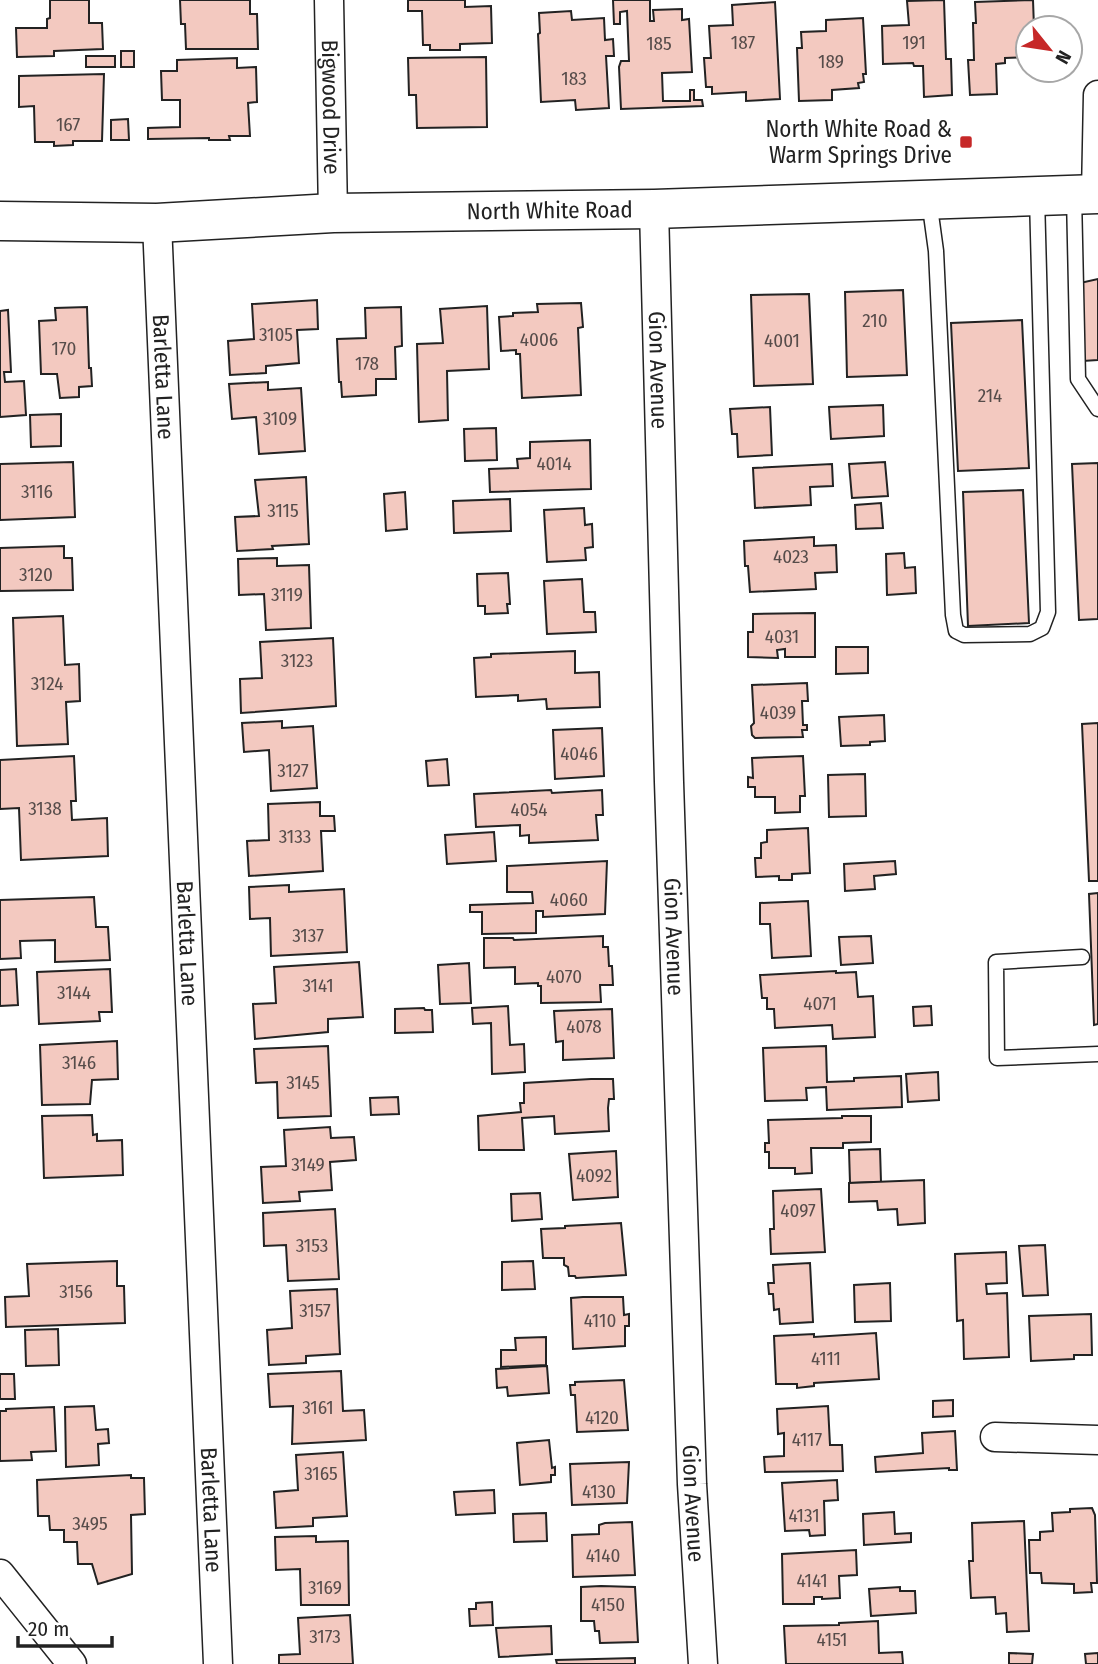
<svg xmlns="http://www.w3.org/2000/svg" width="1098" height="1664" font-family="'Fira Sans Condensed',sans-serif">
<style>
.building{fill:#f3c9c0;stroke:#222;stroke-width:2}
.lines{fill:none;stroke-linecap:round;stroke-linejoin:round}
.service-casing{stroke:#222;stroke-width:17}
.minor-casing{stroke:#222;stroke-width:31}
.secondary-casing{stroke:#222;stroke-width:41}
.service{stroke:#fff;stroke-width:14}
.minor{stroke:#fff;stroke-width:28}
.secondary{stroke:#fff;stroke-width:38}
.poi-dot{fill:#c62828;stroke:#fff;stroke-width:2.5}
.labels{text-anchor:middle;dominant-baseline:central;stroke-width:5;stroke-linejoin:round;paint-order:stroke}
.number-label{font-size:19px;fill:#564c4a}
.street-label{font-size:23px;fill:#222;stroke:#fff}
.poi-label{font-size:23px;fill:#222;stroke:#fff;text-anchor:end}
</style>
<rect width="100%" height="100%" fill="#fff"/>
<g class="building">
<polygon points="50,0 89,0 89,23 102,23 103,49 54,51 54,56 17,57 16,28 47,28 47,19 50,18"/>
<polygon points="180,0 250,0 250,14 257,14 258,49 186,49 185,24 181,24"/>
<polygon points="408,0 465,0 465,7 491,6 492,43 460,44 460,50 430,50 430,45 423,45 422,11 408,11"/>
<polygon points="613,0 650,0 650,21 654,21 653,10 682,9 682,20 689,19 692,72 662,73 663,101 690,101 690,90 694,90 694,100 702,100 703,106 621,109 619,67 621,61 629,61 627,11 620,12 620,24 614,24"/>
<polygon points="944,0 946,59 951,59 952,95 924,97 923,66 914,66 913,63 883,64 882,26 909,25 907,1"/>
<polygon points="1033,0 1034,28 1028,28 1028,57 1005,58 1005,63 996,64 997,94 970,95 968,60 974,60 973,23 976,23 975,2"/>
<polygon points="775,2 780,99 746,101 746,92 712,94 712,87 706,87 704,58 711,58 709,26 733,25 732,5"/>
<polygon points="571,11 572,20 604,18 605,40 613,39 614,56 606,56 609,108 576,110 575,100 541,102 538,34 540,33 539,13"/>
<polygon points="863,18 866,74 863,74 864,82 858,83 859,88 832,90 832,100 799,101 797,48 802,48 801,32 826,31 826,20"/>
<rect x="121" y="51" width="13" height="16"/>
<rect x="86" y="56" width="29" height="11"/>
<polygon points="486,57 487,127 417,128 416,95 409,95 408,58"/>
<polygon points="237,58 237,68 256,67 257,102 248,103 250,136 229,136 230,140 209,140 209,138 148,139 148,128 180,127 180,100 162,100 161,71 177,71 177,60"/>
<polygon points="104,74 102,141 73,141 73,145 54,146 54,142 35,142 34,106 19,107 19,76"/>
<polygon points="128,119 129,140 111,140 111,120"/>
<polygon points="1098,279 1098,360 1083,361 1080,283"/>
<polygon points="903,290 907,375 847,377 845,292"/>
<polygon points="809,294 813,384 754,386 751,295"/>
<polygon points="317,300 318,329 297,330 299,363 266,366 266,373 230,375 228,341 254,339 252,304"/>
<polygon points="581,303 583,327 578,328 581,395 522,398 520,354 516,354 516,350 501,351 499,317 513,316 513,313 538,312 537,304"/>
<polygon points="487,306 489,369 447,371 448,420 419,422 417,344 443,343 440,309"/>
<polygon points="87,307 89,368 91,368 92,386 79,387 79,397 60,398 57,374 41,374 39,321 56,320 55,308"/>
<polygon points="401,307 402,346 395,347 396,379 376,379 376,395 342,397 341,382 339,382 337,339 366,338 365,308"/>
<polygon points="8,310 11,372 4,372 5,382 24,381 26,415 0,417 0,311"/>
<polygon points="1022,320 1029,468 958,471 951,323"/>
<polygon points="268,382 268,390 301,388 305,451 259,454 256,417 232,419 229,384"/>
<polygon points="883,405 884,436 831,439 829,407"/>
<polygon points="770,407 772,455 738,457 737,434 732,434 730,409"/>
<polygon points="61,414 61,446 31,447 30,415"/>
<polygon points="496,428 497,460 465,461 464,429"/>
<polygon points="590,440 591,489 490,492 489,469 518,468 517,459 530,458 530,442"/>
<polygon points="73,462 75,517 0,520 0,464"/>
<polygon points="885,462 888,496 852,498 849,464"/>
<polygon points="1098,463 1098,619 1079,620 1072,464"/>
<polygon points="832,464 833,486 810,487 811,505 755,508 753,468"/>
<polygon points="306,477 309,544 272,546 273,549 237,551 235,517 259,516 255,480"/>
<polygon points="1023,490 1029,623 968,626 963,492"/>
<polygon points="405,492 407,529 386,531 384,494"/>
<polygon points="510,499 511,531 454,533 453,501"/>
<polygon points="881,503 883,528 856,529 855,505"/>
<polygon points="584,508 585,525 592,524 593,547 585,548 586,560 547,562 544,510"/>
<polygon points="814,537 814,546 836,545 837,572 815,573 816,589 750,592 748,566 745,566 744,541"/>
<polygon points="64,546 64,558 72,558 73,590 0,591 0,548"/>
<polygon points="904,553 905,568 915,567 916,593 887,595 886,554"/>
<polygon points="277,558 277,566 309,565 311,628 266,630 264,594 239,595 238,559"/>
<polygon points="508,573 510,604 507,604 508,613 485,614 485,606 478,606 477,574"/>
<polygon points="582,579 584,612 595,612 596,632 547,634 544,581"/>
<polygon points="815,613 815,657 785,657 785,649 777,650 778,658 748,657 748,632 753,632 753,614"/>
<polygon points="63,616 65,665 79,664 80,701 66,702 68,744 17,746 13,618"/>
<polygon points="333,638 336,706 241,713 240,679 262,678 260,642"/>
<polygon points="836,647 868,647 868,673 836,674"/>
<polygon points="575,651 575,673 599,672 600,707 547,709 546,699 518,701 518,695 476,697 474,658 491,657 491,654"/>
<polygon points="807,683 808,701 802,701 803,725 807,725 807,730 802,730 803,737 755,738 752,735 751,726 754,723 752,685"/>
<polygon points="884,715 885,741 870,742 870,745 841,746 839,717"/>
<polygon points="282,721 282,728 313,726 317,788 271,791 269,750 244,752 242,723"/>
<polygon points="1098,723 1098,881 1089,881 1082,724"/>
<polygon points="602,728 604,776 555,779 553,730"/>
<polygon points="74,756 76,801 71,801 72,820 107,818 108,856 21,860 19,808 0,809 0,760"/>
<polygon points="803,756 805,796 800,796 800,812 775,813 775,797 755,797 755,787 748,787 748,777 753,778 752,758"/>
<polygon points="447,759 449,785 428,786 426,761"/>
<polygon points="865,774 866,816 829,817 828,775"/>
<polygon points="551,790 552,793 602,790 603,815 596,815 598,840 529,843 529,835 520,836 520,825 476,827 474,794"/>
<polygon points="320,802 320,816 334,816 335,831 321,831 323,871 249,876 247,841 269,840 268,804"/>
<polygon points="808,828 810,873 792,874 792,880 779,880 779,876 756,877 755,858 761,858 761,843 767,842 767,830"/>
<polygon points="494,832 496,861 447,864 445,835"/>
<polygon points="607,861 605,914 543,917 543,911 536,911 536,933 482,934 482,912 470,912 470,905 533,903 532,892 507,892 507,866"/>
<polygon points="895,861 896,874 874,876 875,889 845,891 844,864"/>
<polygon points="289,885 289,892 344,889 347,952 271,956 270,918 250,919 249,887"/>
<polygon points="1098,893 1098,1024 1094,1025 1089,894"/>
<polygon points="94,897 96,927 108,927 110,960 55,962 55,940 20,941 21,958 0,959 0,900"/>
<polygon points="808,901 811,956 772,958 770,924 760,924 760,903"/>
<polygon points="603,936 603,947 608,947 609,966 612,966 613,985 600,985 601,1002 541,1003 541,986 538,986 538,983 515,984 515,967 484,968 484,938 513,938 514,940"/>
<polygon points="871,936 873,963 841,965 839,937"/>
<polygon points="359,962 363,1017 328,1019 328,1032 255,1039 253,1004 276,1003 274,967"/>
<polygon points="469,963 471,1003 440,1004 438,965"/>
<polygon points="16,969 18,1005 0,1006 0,970"/>
<polygon points="110,969 112,1012 99,1012 100,1021 39,1024 37,972"/>
<polygon points="836,971 836,973 856,972 858,997 873,996 875,1037 833,1039 832,1025 775,1028 774,1009 767,1009 767,998 762,998 760,975"/>
<polygon points="508,1006 510,1045 524,1044 525,1072 492,1074 491,1023 473,1024 472,1008"/>
<polygon points="931,1006 932,1025 914,1026 913,1007"/>
<polygon points="424,1008 425,1010 432,1010 433,1032 395,1033 395,1009"/>
<polygon points="612,1009 614,1058 563,1060 563,1041 556,1042 554,1011"/>
<polygon points="117,1041 118,1079 92,1080 90,1104 42,1105 40,1045"/>
<polygon points="328,1046 331,1116 278,1118 277,1082 256,1083 254,1049"/>
<polygon points="826,1046 827,1082 854,1081 854,1078 901,1076 902,1107 827,1110 826,1087 806,1088 807,1100 765,1101 763,1048"/>
<polygon points="938,1072 939,1100 908,1102 906,1074"/>
<polygon points="591,1079 613,1079 614,1099 609,1099 608,1108 609,1131 555,1134 554,1116 522,1118 524,1150 479,1150 478,1116 521,1112 520,1103 524,1103 524,1083"/>
<polygon points="398,1097 399,1114 371,1115 370,1098"/>
<polygon points="92,1115 93,1135 97,1134 97,1141 122,1140 123,1175 44,1178 42,1116"/>
<polygon points="842,1116 871,1116 871,1142 843,1143 843,1148 811,1148 812,1173 795,1174 795,1168 769,1168 769,1152 765,1152 765,1143 769,1143 768,1120 842,1118"/>
<polygon points="330,1127 331,1138 354,1137 356,1160 330,1162 332,1190 299,1192 300,1201 263,1203 261,1167 286,1166 284,1130"/>
<polygon points="880,1149 881,1182 850,1183 849,1150"/>
<polygon points="616,1151 618,1197 573,1200 569,1154"/>
<polygon points="924,1180 925,1223 898,1225 897,1209 878,1210 877,1201 849,1202 849,1183"/>
<polygon points="821,1189 825,1252 771,1254 770,1229 774,1229 773,1191"/>
<polygon points="540,1193 542,1219 512,1221 511,1194"/>
<polygon points="335,1209 339,1279 288,1281 286,1245 264,1246 263,1213"/>
<polygon points="621,1223 626,1275 576,1278 575,1276 569,1276 568,1267 564,1265 564,1258 543,1258 541,1229 565,1228 565,1226"/>
<polygon points="1045,1245 1048,1295 1023,1296 1019,1246"/>
<polygon points="1006,1252 1007,1283 986,1284 987,1294 1007,1293 1009,1357 964,1359 963,1320 957,1321 955,1254"/>
<polygon points="117,1261 117,1286 124,1286 125,1323 6,1327 5,1297 29,1296 27,1264"/>
<polygon points="533,1261 535,1289 502,1290 502,1262"/>
<polygon points="810,1263 813,1322 780,1324 779,1309 774,1310 773,1294 769,1294 768,1283 774,1283 773,1265"/>
<polygon points="890,1283 891,1321 855,1322 854,1285"/>
<polygon points="337,1289 340,1354 306,1356 306,1363 269,1365 267,1330 292,1328 290,1291"/>
<polygon points="583,1297 623,1297 624,1315 629,1314 629,1326 625,1326 625,1346 573,1349 571,1298"/>
<polygon points="1091,1314 1092,1355 1074,1355 1074,1359 1031,1361 1029,1316"/>
<polygon points="58,1329 59,1365 26,1366 25,1330"/>
<polygon points="876,1333 879,1379 814,1383 814,1386 797,1388 797,1384 776,1384 774,1336 814,1334 814,1337"/>
<polygon points="546,1337 546,1365 501,1367 501,1350 516,1350 515,1338"/>
<polygon points="547,1366 549,1393 508,1396 507,1387 497,1388 496,1369"/>
<polygon points="341,1371 343,1411 364,1410 366,1440 292,1444 293,1406 270,1407 268,1374"/>
<polygon points="0,1374 14,1374 15,1399 0,1399"/>
<polygon points="624,1380 628,1430 577,1432 575,1395 571,1395 570,1385 575,1385 575,1382"/>
<polygon points="953,1400 953,1416 933,1417 933,1401"/>
<polygon points="94,1406 96,1430 108,1429 109,1443 98,1444 99,1465 66,1467 65,1407"/>
<polygon points="828,1406 830,1445 842,1445 843,1471 765,1472 764,1457 784,1456 784,1433 778,1434 777,1409"/>
<polygon points="54,1407 56,1451 31,1452 32,1460 0,1461 0,1411 6,1411 6,1409"/>
<polygon points="955,1431 957,1470 949,1470 949,1468 876,1472 875,1457 923,1453 922,1433"/>
<polygon points="549,1440 552,1468 555,1467 555,1475 551,1475 551,1482 520,1485 517,1443"/>
<polygon points="343,1452 347,1516 313,1518 313,1526 276,1528 274,1492 298,1490 296,1455"/>
<polygon points="629,1462 627,1503 572,1505 570,1464"/>
<polygon points="131,1475 131,1478 144,1478 145,1514 131,1515 132,1574 98,1584 92,1564 78,1564 77,1542 64,1542 64,1530 50,1530 49,1516 38,1516 37,1480"/>
<polygon points="837,1480 838,1500 824,1501 825,1535 810,1536 809,1530 785,1531 782,1483"/>
<polygon points="494,1490 495,1513 456,1515 454,1492"/>
<polygon points="1092,1508 1095,1515 1097,1583 1091,1583 1092,1592 1074,1593 1074,1584 1042,1583 1041,1573 1030,1573 1029,1540 1040,1540 1040,1532 1053,1531 1052,1513 1070,1512 1070,1509"/>
<polygon points="894,1512 895,1534 911,1533 911,1542 864,1545 863,1514"/>
<polygon points="546,1513 547,1541 514,1542 513,1514"/>
<polygon points="1024,1521 1029,1631 1007,1632 1006,1613 996,1614 995,1597 971,1598 969,1561 973,1561 972,1523"/>
<polygon points="632,1522 635,1575 573,1577 572,1535 599,1534 599,1525 605,1523"/>
<polygon points="316,1536 316,1542 348,1541 349,1605 301,1605 300,1569 276,1570 275,1537"/>
<polygon points="856,1550 857,1575 839,1576 840,1598 822,1599 822,1597 814,1597 814,1604 783,1604 782,1554"/>
<polygon points="601,1586 635,1587 638,1642 600,1643 599,1631 595,1631 594,1621 581,1621 581,1587"/>
<polygon points="900,1587 900,1591 915,1591 916,1613 871,1616 869,1589"/>
<polygon points="492,1602 493,1625 470,1626 469,1609 476,1609 476,1603"/>
<polygon points="350,1615 353,1664 279,1664 279,1655 300,1654 298,1618"/>
<polygon points="878,1621 879,1653 902,1652 903,1664 786,1664 784,1626 839,1625 839,1623"/>
<polygon points="551,1626 552,1654 499,1657 496,1628"/>
<polygon points="1009,1653 1033,1654 1032,1664 1009,1664"/>
<polygon points="1098,1653 1098,1664 1086,1664 1085,1654"/>
<polygon points="635,1658 635,1664 557,1664 556,1660"/>
</g>
<g class="lines">
<g class="service-casing">
<g id="service">
<polyline points="1074,196 1078,379 1098,409"/>
<polyline points="929,200 936,251 953,615 956,631 964,635 1030,634 1042,628 1048,612 1037,197"/>
<polyline points="1082,957 996,962 997,1058 1098,1054"/>
</g>
</g>
<g class="minor-casing">
<g id="minor">
<path id="s1" d="M329,0L333,213"/>
<polyline points="1096,194 1098,95"/>
<path id="s2" d="M654,209L669,782L692,1484L703,1664"/>
<path id="s3" d="M157,223L218,1664"/>
<polyline points="995,1437 1098,1440"/>
<polyline points="0,1574 72,1664"/>
</g>
</g>
<g class="secondary-casing">
<g id="secondary">
<path id="s4" d="M0,221L157,223L333,213L654,209L1098,194"/>
</g>
</g>
<use href="#service" class="service"/>
<use href="#minor" class="minor"/>
<use href="#secondary" class="secondary"/>
</g>
<rect class="poi-dot" x="959" y="135" width="14" height="14" rx="3.5"/>
<g class="labels">
<g class="number-label">
<text x="743" y="42">187</text>
<text x="914" y="42">191</text>
<text x="659" y="43">185</text>
<text x="831" y="61">189</text>
<text x="574" y="78">183</text>
<text x="68" y="124">167</text>
<text x="875" y="320">210</text>
<text x="276" y="334">3105</text>
<text x="539" y="339">4006</text>
<text x="782" y="340">4001</text>
<text x="64" y="348">170</text>
<text x="367" y="363">178</text>
<text x="990" y="395">214</text>
<text x="280" y="418">3109</text>
<text x="554" y="463">4014</text>
<text x="37" y="491">3116</text>
<text x="283" y="510">3115</text>
<text x="791" y="556">4023</text>
<text x="36" y="574">3120</text>
<text x="287" y="594">3119</text>
<text x="782" y="636">4031</text>
<text x="297" y="660">3123</text>
<text x="47" y="683">3124</text>
<text x="778" y="712">4039</text>
<text x="579" y="753">4046</text>
<text x="293" y="770">3127</text>
<text x="45" y="808">3138</text>
<text x="529" y="809">4054</text>
<text x="295" y="836">3133</text>
<text x="569" y="899">4060</text>
<text x="308" y="935">3137</text>
<text x="564" y="976">4070</text>
<text x="318" y="985">3141</text>
<text x="74" y="992">3144</text>
<text x="820" y="1003">4071</text>
<text x="584" y="1026">4078</text>
<text x="79" y="1062">3146</text>
<text x="303" y="1082">3145</text>
<text x="308" y="1164">3149</text>
<text x="594" y="1175">4092</text>
<text x="798" y="1210">4097</text>
<text x="312" y="1245">3153</text>
<text x="76" y="1291">3156</text>
<text x="315" y="1310">3157</text>
<text x="600" y="1320">4110</text>
<text x="826" y="1358">4111</text>
<text x="318" y="1407">3161</text>
<text x="602" y="1417">4120</text>
<text x="807" y="1439">4117</text>
<text x="321" y="1473">3165</text>
<text x="599" y="1491">4130</text>
<text x="804" y="1515">4131</text>
<text x="90" y="1523">3495</text>
<text x="603" y="1555">4140</text>
<text x="812" y="1580">4141</text>
<text x="325" y="1587">3169</text>
<text x="608" y="1604">4150</text>
<text x="325" y="1636">3173</text>
<text x="832" y="1639">4151</text>
</g>
<g class="street-label">
<text stroke="none"><textPath href="#s1" startOffset="107">Bigwood Drive</textPath></text>
<text stroke="none"><textPath href="#s4" startOffset="550">North White Road</textPath></text>
<text stroke="none"><textPath href="#s2" startOffset="161">Gion Avenue</textPath></text>
<text stroke="none"><textPath href="#s3" startOffset="154">Barletta Lane</textPath></text>
<text stroke="none"><textPath href="#s2" startOffset="728">Gion Avenue</textPath></text>
<text stroke="none"><textPath href="#s3" startOffset="721">Barletta Lane</textPath></text>
<text stroke="none"><textPath href="#s2" startOffset="1295">Gion Avenue</textPath></text>
<text stroke="none"><textPath href="#s3" startOffset="1288">Barletta Lane</textPath></text>
</g>
<g class="poi-label">
<text x="952" y="129">North White Road &amp;<tspan x="952" dy="26">Warm Springs Drive</tspan></text>
</g>
</g>
<g transform="translate(1049 49) rotate(120)"><circle r="33" fill="#ffffff" stroke="#a7a7a7" stroke-width="2"/>
<path d="M0-5L12 26L0 18L-12 26Z" fill="#c62828"/>
<text y="-10" font-size="19" font-weight="bold" text-anchor="middle" fill="#222222">N</text>
</g>
<path d="M18 1636v10h94v-10" fill="none" stroke="#222222" stroke-width="3.5"/>
<text x="28" y="1636" font-size="21" fill="#222222" stroke="#ffffff" stroke-width="5" paint-order="stroke">20 m</text>
</svg>
